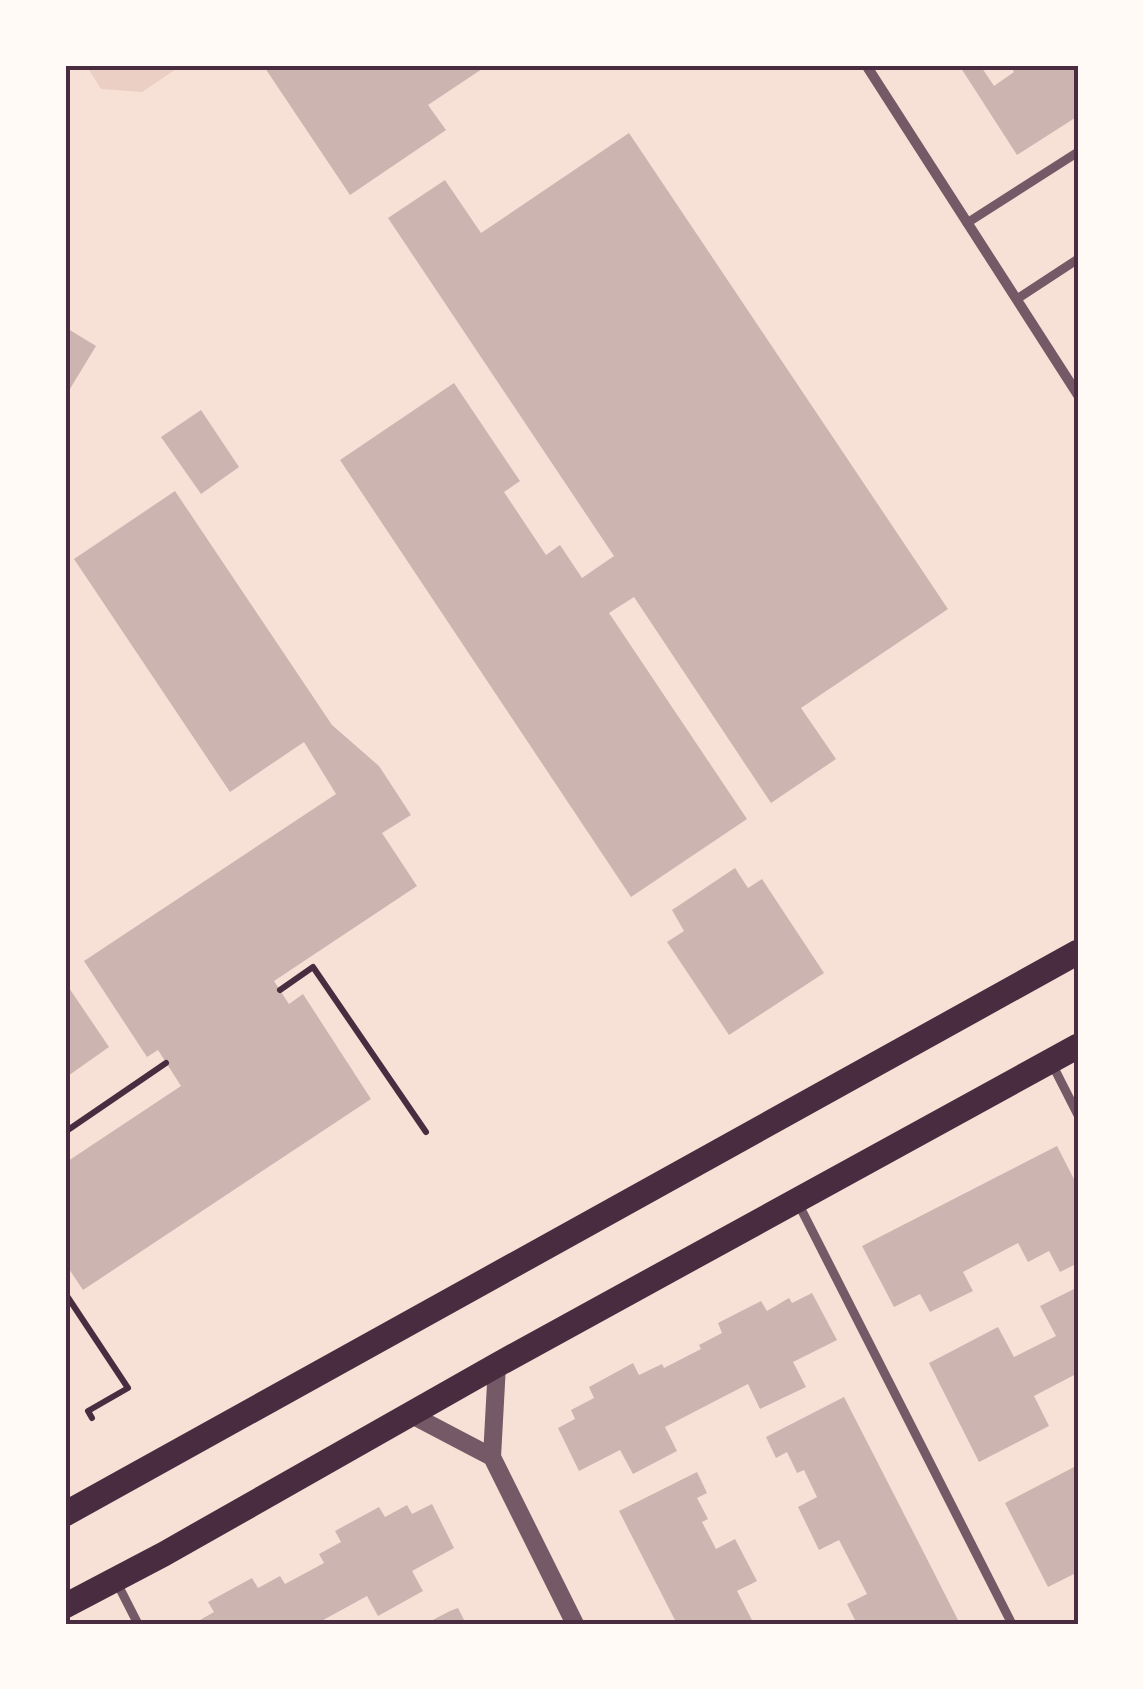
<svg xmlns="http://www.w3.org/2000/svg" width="1143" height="1689" font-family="'Sofia Sans Condensed',sans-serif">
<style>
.green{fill:#ebcfc5}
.building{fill:#ccb4b1}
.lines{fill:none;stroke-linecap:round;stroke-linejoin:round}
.path{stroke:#4a2c40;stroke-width:6}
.pedestrian{stroke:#755966;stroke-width:9}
.minor{stroke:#755966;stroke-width:10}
.tertiary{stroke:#755966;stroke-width:18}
.primary{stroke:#4a2c40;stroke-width:25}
.neatline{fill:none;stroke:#4a2c40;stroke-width:4}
</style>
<rect width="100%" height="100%" fill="#f7e1d7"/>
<polygon class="green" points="86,65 182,65 142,92 101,89"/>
<g class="building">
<polygon points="263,65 488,65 428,105 446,130 350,195"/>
<polygon points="959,65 980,65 994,86 1014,72 1010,65 1078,65 1078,116 1017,155"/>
<polygon points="629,133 948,609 801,708 836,759 771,803 634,597 609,613 747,819 631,897 340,460 454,383 520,481 504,492 546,555 560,545 582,578 614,556 388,218 445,180 481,233"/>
<polygon points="65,327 96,346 65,397"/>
<polygon points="201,410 239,467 201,494 161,437"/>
<polygon points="175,491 332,725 379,766 411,815 382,833 417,886 274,981 289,1004 303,994 371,1099 83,1290 65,1263 65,1163 181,1086 158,1050 147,1057 84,961 336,794 304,742 230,792 74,559"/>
<polygon points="735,868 748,888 762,879 824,973 729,1035 667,942 684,931 672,910"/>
<polygon points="65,982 109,1047 65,1078"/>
<polygon points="1057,1146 1078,1187 1078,1238 1074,1240 1078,1248 1078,1263 1060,1272 1049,1251 1028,1262 1018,1243 963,1272 973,1291 930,1312 920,1294 894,1307 862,1246"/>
<polygon points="1078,1287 1078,1373 1034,1396 1049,1426 979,1462 929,1363 998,1327 1014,1357 1056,1336 1040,1306"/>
<polygon points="812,1293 837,1340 793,1362 806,1387 760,1409 748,1384 665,1427 677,1451 633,1474 620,1450 579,1471 558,1428 575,1419 571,1410 594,1398 589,1387 633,1363 639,1375 662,1364 664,1368 701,1349 699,1345 722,1333 718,1323 761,1301 767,1311 789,1298 792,1303"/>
<polygon points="844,1397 925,1555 960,1624 857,1624 847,1604 867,1594 839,1540 819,1550 798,1507 817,1497 804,1470 797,1473 787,1452 776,1458 766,1437"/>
<polygon points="1076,1466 1078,1469 1078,1572 1048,1587 1005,1503"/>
<polygon points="697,1472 707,1493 697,1498 708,1519 702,1522 716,1549 735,1539 757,1581 737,1591 754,1624 677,1624 619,1511"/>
<polygon points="432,1504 454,1548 412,1571 423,1591 378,1616 367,1596 316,1624 193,1624 214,1612 208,1602 252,1578 258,1588 280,1576 285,1584 324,1563 319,1554 341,1542 335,1531 379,1507 385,1517 407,1505 412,1514"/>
<polygon points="458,1608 466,1624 425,1624 450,1611"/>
</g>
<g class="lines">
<g class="path">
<polyline points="280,990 313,967 426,1132"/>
<polyline points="65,1132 166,1063"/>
<polyline points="65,1293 128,1388 88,1411 92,1418"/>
</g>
<g class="pedestrian">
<polyline points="967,223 1078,152"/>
<polyline points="1017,299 1078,259"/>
<polyline points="1052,1064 1078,1115"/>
<polyline points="798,1203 1012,1624"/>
<polyline points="116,1581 138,1624"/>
</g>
<polyline class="minor" points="866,65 1078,395"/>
<g class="tertiary">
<polyline points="497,1365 492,1457 575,1624"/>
<polyline points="410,1414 492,1457"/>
</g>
<g class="primary">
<polyline points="65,1514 1078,952"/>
<polyline points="65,1606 164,1554 497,1365 1078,1046"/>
</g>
</g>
<rect width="1143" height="1689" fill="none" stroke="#fffaf5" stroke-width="135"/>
<rect x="68" y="68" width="1008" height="1554" class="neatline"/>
</svg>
